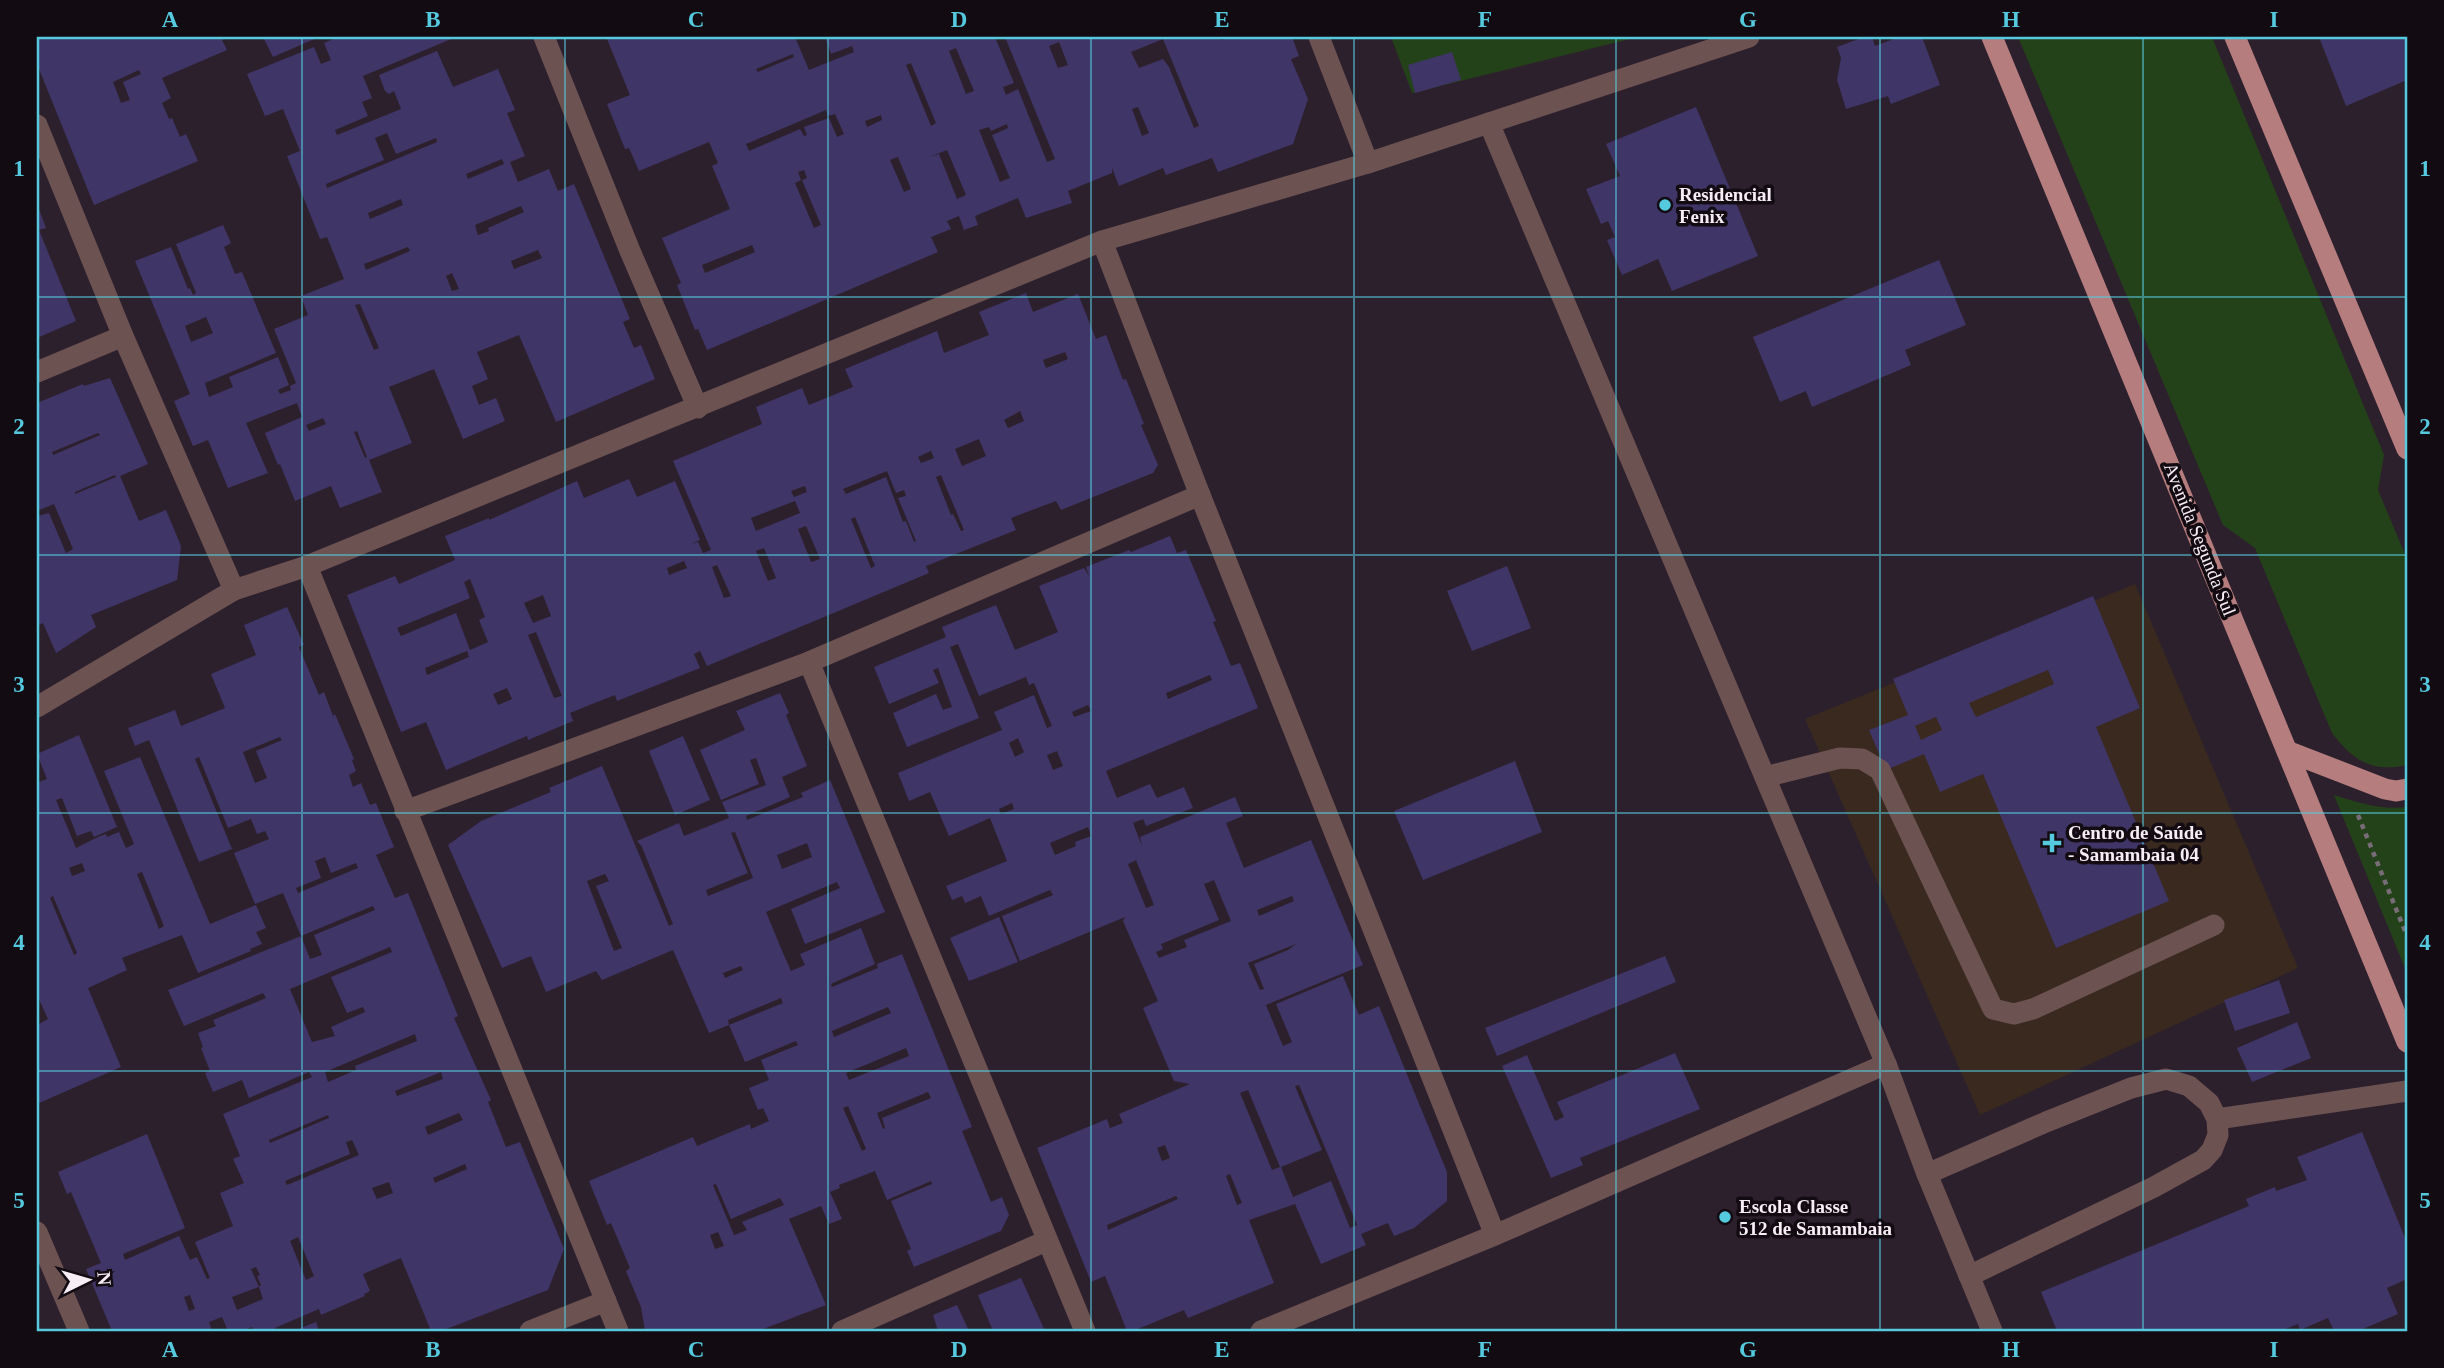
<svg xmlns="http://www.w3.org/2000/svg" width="2444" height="1368" font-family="'Times New Roman',serif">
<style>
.medical{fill:#39291f}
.green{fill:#244219}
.building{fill:#3f3566;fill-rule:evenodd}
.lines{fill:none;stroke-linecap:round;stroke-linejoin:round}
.path{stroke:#776c77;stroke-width:4.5;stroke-dasharray:5 5;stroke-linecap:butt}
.minor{stroke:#6d5252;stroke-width:21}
.major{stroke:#b57d7d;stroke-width:21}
.grid{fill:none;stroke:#55cadf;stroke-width:2;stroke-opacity:0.55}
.poi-dot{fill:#55cadf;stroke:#120c12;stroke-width:2.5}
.labels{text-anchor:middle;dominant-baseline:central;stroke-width:7;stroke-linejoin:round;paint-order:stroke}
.poi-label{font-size:19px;font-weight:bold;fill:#f6edf5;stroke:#120c12;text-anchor:start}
.street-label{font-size:19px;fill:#f6edf5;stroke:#120c12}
.neatline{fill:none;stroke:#55cadf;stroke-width:2.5}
.grid-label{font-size:23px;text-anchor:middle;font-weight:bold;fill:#55cadf}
</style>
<rect width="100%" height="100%" fill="#2d202d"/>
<polygon class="medical" points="2135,584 2298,968 1980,1115 1805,719"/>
<g class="green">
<polygon points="1391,37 1638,37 1412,93"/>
<path d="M2018,37H2212L2384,455L2378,490L2407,559V765C2371,773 2353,760 2332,733L2255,548L2223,525Z"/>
<path d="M2334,795C2359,803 2381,810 2407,807V973Z"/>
</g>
<g class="building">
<path d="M37,37H229L222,40L227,50L162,78L171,98L162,103L169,119L172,118L180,137L186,134L198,161L94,205L37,64ZM139,70L141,74L123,82L130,100L121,103L113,82Z"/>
<polygon points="263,37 319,37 273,57"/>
<path d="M338,37H456L363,76L372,98L362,102L368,116L335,130L337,135L401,109L394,91L389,94L385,91L379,75L437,51L453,87L498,69L515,110L507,113L525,156L510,162L518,182L549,169L558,191L574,184L630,319L623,322L634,348L641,345L655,379L556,422L519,335L477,352L488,379L472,386L479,405L496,398L505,421L463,439L434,369L389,387L412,443L369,460L382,492L340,508L331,486L295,501L280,464L278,465L265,433L302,417L297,403L246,423L268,473L228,488L208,440L193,446L174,401L190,394L135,261L171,247L188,289L190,288L193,295L196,293L176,244L223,225L231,243L224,247L235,274L242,272L276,353L205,383L209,397L233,387L229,377L278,357L289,385L278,390L280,394L291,390L290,386L296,383L274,329L308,315L301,296L344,279L327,237L320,239L287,156L300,151L283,109L265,116L247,74L314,47L321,64L331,60L324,43ZM387,133L396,154L436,138L437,142L327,188L326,184L384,160L375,138ZM502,159L504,164L468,179L466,174ZM401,199L403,205L370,219L368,213ZM521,206L524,212L488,228L489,231L478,235L475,225ZM408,247L410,251L366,270L364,264ZM538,250L542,258L514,269L511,261ZM452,273L459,289L452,291L446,276ZM360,304L379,348L374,350L355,305ZM206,317L213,333L191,342L185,326ZM323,418L326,424L309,431L306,425ZM357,431L367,457L365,458L354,432Z"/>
<path d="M609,37H795L809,70L854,52L852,46L831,54L825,37H995L1014,83L1003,87L1006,95L1018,89L1047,162L1055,159L1005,37H1220L1221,40L1230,37H1292L1299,56L1291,59L1308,99L1293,144L1218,172L1212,158L1166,175L1163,168L1119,186L1112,168V173L1068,191L1072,203L1026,218L1018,198L975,216L978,225L964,230L959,216L947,221L951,229L931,237L938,252L707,350L698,329L695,330L677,285L681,283L662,238L730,209L712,166L718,163L709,142L639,171L629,148L625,149L607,104L630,95L607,39ZM1163,39L1188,100L1199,126L1194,128L1169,67L1163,59L1139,68L1131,52ZM1059,42L1068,65L1058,68L1049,46ZM956,48L974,91L966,94L949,51ZM793,54L794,57L758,72L756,69ZM911,63L936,123L931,126L906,65ZM1138,107L1149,133L1142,136L1132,109ZM826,110L828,116L835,114L844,134L837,137L829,118L804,127L807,135L804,136L800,129L749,151L746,144ZM881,115L882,120L867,127L865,121ZM1007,124L1008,128L992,135L1010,178L1000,182L979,130L989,127L991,131ZM947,150L966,195L957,199L939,154L929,157ZM898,157L911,189L904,192L890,160ZM804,170L807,178L802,180L821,225L814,228L795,183L801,180L798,172ZM752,245L755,252L705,273L702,265Z"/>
<polygon points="1864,37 1872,37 1875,46 1899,37 1922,37 1940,85 1891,104 1888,96 1846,109 1837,80 1841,58 1837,47"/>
<polygon points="2319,37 2407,37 2407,80 2346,106"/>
<polygon points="1452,52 1461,80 1415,93 1408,65"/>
<polygon points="1696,107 1758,256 1672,291 1658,259 1622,275 1607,240 1615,237 1608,221 1601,224 1586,189 1620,176 1606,144"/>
<polygon points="37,204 46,228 39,230 76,321 37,338"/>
<polygon points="1939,260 1966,325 1905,350 1911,365 1812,407 1806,391 1780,402 1753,337"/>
<path d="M1026,293L1033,312L1078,294L1096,339L1106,335L1123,380L1126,379L1144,424L1141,425L1158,465L1153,473L1061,510L1056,501L1011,518L1016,530L926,566L929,573L707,666L700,651L694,654L700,668L617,701L615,695L592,704L570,713L573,721L528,740L527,736L446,770L426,722L401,732L347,595L395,576L399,584L455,560L445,536L489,518V520L577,481L584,498L629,479L637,497L675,481L700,540L691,544L698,542L703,553L711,550L673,461L762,424L756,407L802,388L809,405L853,387L845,369L937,331L944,353L989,335L979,312ZM1065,352L1068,359L1046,368L1043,360ZM1020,411L1024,421L1008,428L1004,420ZM979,439L986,456L962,466L955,449ZM931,451L934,458L921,463L918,457ZM887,471L896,493L904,490L906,496L898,498L916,541L914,542L906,521L903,522L886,477L846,494L843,489ZM941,475L964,530L961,531L953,514L951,515L936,477ZM805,486L807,492L794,497L791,491ZM795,501L800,513L756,531L751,518ZM855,517L875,566L871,568L851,519ZM806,526L820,559L811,562L798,529ZM764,548L776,578L768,581L756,551ZM684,561L687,568L669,575L667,568ZM717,565L731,596L724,598L712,567ZM470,579L485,617L479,620L488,642L470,650L456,613L401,636L397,628L470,598L464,582ZM543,595L551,616L533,623L524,603ZM536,632L562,696L554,698L528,635ZM467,651L469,657L427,675L425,668ZM507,688L512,699L498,705L493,694Z"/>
<path d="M110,378L148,464L120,476L139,521L166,510L181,546L177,580L91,615L96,627L56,653L43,623L37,626V516L49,513L66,553L73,549L54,504L37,511V403L83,384L84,386ZM98,433L100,435L53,455L52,452ZM115,475L116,477L75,494V492Z"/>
<path d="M1170,536L1177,553L1186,550L1216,621L1213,622L1231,666L1240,663L1258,708L1106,771L1117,798L1150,784L1157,798L1184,787L1193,808L1146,826L1143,819L1133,823L1142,846L1140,837L1235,797L1243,816L1226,823L1244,868L1311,840L1363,965L1266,1005L1268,1010L1283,1046L1292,1042L1276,1004L1343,976L1359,1015L1379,1006L1447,1172V1201L1414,1228L1394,1236L1388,1223L1361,1234L1366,1245L1321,1264L1295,1204L1249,1220L1274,1283L1188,1318L1184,1310L1133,1331H1127L1105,1276L1091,1282L1037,1148L1107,1119L1110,1128L1123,1123L1119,1114L1190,1084L1174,1081L1143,1008L1158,1001L1123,921L1125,917L1020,961L1002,916L1053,895L1050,890L989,916L981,896L965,903L962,896L952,900L946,886L1007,861L990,818L949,836L930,792L909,801L898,773L1002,730L994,712L1034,695L1047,728L1052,726L1034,683L1029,685L1026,677L979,696L958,644L950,647L979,718L907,747L893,713L936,694L943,710L952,707L938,668L933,670L939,683L889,704L874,667L946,637L942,627L996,605L1015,650L1058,632L1039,586L1084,568L1089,576L1086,567L1129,550L1131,552ZM1210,675L1212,680L1168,699L1166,693ZM1088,705L1091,711L1074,717L1072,712ZM1018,738L1024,752L1015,757L1009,743ZM1057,751L1063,766L1053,770L1047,755ZM1012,803L1014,809L1001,814L999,809ZM1088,827L1091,836L1075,842L1076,846L1055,855L1050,843ZM1136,860L1154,905L1146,908L1128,864ZM1214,880L1231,921L1184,940L1187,947L1159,958L1156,952L1163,949L1161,944L1219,920L1204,884ZM1292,896L1294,901L1259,916L1257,910ZM1296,944L1288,950L1254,964L1264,989L1260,990L1248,963ZM1299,1085L1357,1225L1350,1228L1331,1181L1293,1197L1281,1167L1322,1150L1295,1086ZM1248,1090L1280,1167L1272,1170L1240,1093ZM1165,1145L1170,1158L1162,1161L1157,1148ZM1230,1174L1242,1203L1237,1205L1226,1176ZM1176,1196L1178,1199L1108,1230L1107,1225Z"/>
<polygon points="1507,566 1531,628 1472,651 1447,591"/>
<path d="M2093,596L2140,708L2096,727L2169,901L2056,948L1983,774L1940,792L1924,754L1886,770L1869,730L1908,715L1893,679ZM2048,670L2054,684L1976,717L1969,703ZM1936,717L1942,730L1921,740L1915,726Z"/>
<path d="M287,607L304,645L299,647L319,695L324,692L333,716L335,714L354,759L352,760L356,771L349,775L353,787L361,783L370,805L376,803L394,847L376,855L395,898L408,893L458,1016L454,1018L491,1100L488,1102L506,1147L520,1142L564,1249L548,1290L441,1331H431L401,1258L363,1274L370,1291L364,1294L365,1296L321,1315L319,1309L275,1328L277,1331H254L252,1327L242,1331H228L222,1317L209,1322L212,1331H112L86,1269L101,1263L71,1192L67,1194L58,1172L147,1134L185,1228L123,1254L125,1260L179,1236L190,1260L197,1257L207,1279L210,1278L195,1242L233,1226L220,1193L244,1183L233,1159L240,1156L223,1114L312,1077L309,1072L249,1098L242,1080L213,1092L205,1073L210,1071L201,1048L203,1047L198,1033L216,1026L213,1020L266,998L263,993L184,1026L168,990L301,936L310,959L322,955L314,935L375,910L373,906L301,936L283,893L255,904L234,853L269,839L265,831L257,834L251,819L228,828L199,757L195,759L232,849L199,862L149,740L135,746L128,728L175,710L181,726L225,708L211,674L256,655L244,625ZM280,737L282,740L256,751L267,778L255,783L243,752ZM325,857L331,873L356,863L358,868L298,893L296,888L321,878L315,861ZM390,947L392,952L331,977L347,1013L363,1007L365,1012L331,1027L335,1036L312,1042L290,989ZM415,1034L417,1041L355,1066L356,1070L328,1082L325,1072ZM441,1072L443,1079L397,1096L395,1091ZM459,1113L463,1120L428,1135L425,1127ZM328,1115L329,1118L270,1143L269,1140ZM352,1140L359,1155L287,1185L285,1181L350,1154L346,1142ZM465,1164L467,1169L435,1183L433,1178ZM389,1182L393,1193L377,1199L372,1188ZM298,1237L314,1276L306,1280L290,1241ZM256,1267L260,1275L257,1276L261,1285L259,1287L263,1299L237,1310L232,1297L259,1287L251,1269ZM190,1295L195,1309L189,1311L184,1297Z"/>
<path d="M780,693L789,713L786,715L807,766L782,777L790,797L746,816L747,820L803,797L801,793L830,780L885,912L805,944L791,909L840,888L837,882L766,912L783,953L791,971L805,965L800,954L861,928L875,964L831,984L832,987L878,968L877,964L902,954L972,1127L962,1131L991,1202L1002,1197L1009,1215L1001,1231L914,1267L907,1251L911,1249L891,1201L932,1184L931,1181L887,1200L875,1171L839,1185L840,1188L830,1192L842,1219L829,1224L821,1206L789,1219L826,1305L758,1331H645L641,1307L626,1271L630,1268L611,1223L607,1225L589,1181L693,1137L697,1146L750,1124L751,1129L769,1121L763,1108L758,1110L749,1088L769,1080L761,1060L798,1045L796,1041L745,1062L729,1025L783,1003L781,998L728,1020L729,1025L709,1033L673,950L602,980L596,971L546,992L531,956L502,968L448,845L481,821L551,792L549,788L602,766L669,926L673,924L642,847L637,841L679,823L684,836L729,818L722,802L766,785L756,758L750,760L759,784L721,800L700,750L745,730L736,711ZM735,832L753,878L708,896L706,890L748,873L731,833ZM807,843L812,857L782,869L777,855ZM605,874L609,881L596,886L622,948L614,951L587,881ZM741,966L743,970L725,978L723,973ZM888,1007L891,1013L834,1037L832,1031ZM906,1048L909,1056L849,1080L846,1073ZM928,1092L931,1098L882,1118L885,1128L883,1129L877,1113ZM848,1106L866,1149L862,1151L843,1108ZM716,1184L731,1219L780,1198L784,1205L742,1222L747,1230L734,1235L713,1185ZM718,1232L724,1246L715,1249L710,1235Z"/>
<path d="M79,735L117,827L94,837L91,831L77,836L62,798L56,800L76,848L100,836L106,834L107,837L119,832L126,848L134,844L104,771L140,757L210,924L256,905L266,928L256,932L262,944L250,949L251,951L198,973L182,935L122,958L127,970L88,988L121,1067L37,1104V1019L39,1024L48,1019L37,995V783L47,779L37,754ZM82,863L85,871L72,876L69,868ZM142,872L164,926L159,929L137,874ZM53,896L77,953L74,955L50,898Z"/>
<polygon points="683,736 710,800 675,815 649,751"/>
<polygon points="1515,761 1542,832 1423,880 1394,811"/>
<polygon points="999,917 1018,962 969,981 950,938"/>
<polygon points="1665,956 1676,982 1497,1056 1485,1028"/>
<polygon points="2279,980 2290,1013 2235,1031 2224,1000"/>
<polygon points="2297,1022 2311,1058 2252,1082 2237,1048"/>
<polygon points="1675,1053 1700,1109 1580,1158 1583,1165 1551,1178 1502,1066 1527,1055 1555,1121 1564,1117 1557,1102"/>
<polygon points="2362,1132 2407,1243 2407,1279 2387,1288 2398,1314 2358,1331 2334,1331 2328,1318 2300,1330 2298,1324 2280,1331 2057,1331 2041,1292 2249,1206 2246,1199 2275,1187 2276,1191 2307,1180 2297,1157"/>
<polygon points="1021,1278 1045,1331 993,1331 978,1295"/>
<polygon points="957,1305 969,1331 938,1331 933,1315"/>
<polygon points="316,1322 319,1331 293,1331"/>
</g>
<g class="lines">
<polyline class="path" points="2358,815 2407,936"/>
<g class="minor">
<polyline points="544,37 630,251 698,408"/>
<polyline points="1319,37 1368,163"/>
<polyline points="1489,123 1886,1064 1927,1174 1992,1331"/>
<polyline points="37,125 123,336 234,590"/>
<polyline points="37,372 123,336"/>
<polyline points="1200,495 1495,1235 1261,1331"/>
<polyline points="307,566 618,1331"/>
<polyline points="37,707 234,590 307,566 1102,241 1368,163 1749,37"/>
<polyline points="1765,777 1840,758 1862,759 1880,770 1993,1009 2014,1014 2033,1009 2214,925"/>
<polyline points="405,811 809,662"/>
<polyline points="2217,1119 2407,1091"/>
<polyline points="1927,1174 2046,1122 2131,1088 2166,1079 2189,1086 2209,1103 2217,1119 2218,1135 2212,1150 2203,1160 2154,1187 1969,1276"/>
<polyline points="37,1232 79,1331"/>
<polyline points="1495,1235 1886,1064"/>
<polyline points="530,1331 606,1301"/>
<polyline points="842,1331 1046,1241"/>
<polyline points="1085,1331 809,662 1200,495 1102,241"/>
</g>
<g class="major">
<polyline points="1992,37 2407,1042"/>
<polyline points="2235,37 2407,449"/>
<polyline points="2287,751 2385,789 2396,791 2407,789"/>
</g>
</g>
<path class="grid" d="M302,37V1331M565,37V1331M828,37V1331M1091,37V1331M1354,37V1331M1616,37V1331M1880,37V1331M2143,37V1331M37,297H2407M37,555H2407M37,813H2407M37,1071H2407"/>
<g class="poi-dot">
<circle cx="1665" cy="205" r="7"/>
<path d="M2048.5 832.5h7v7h7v7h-7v7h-7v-7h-7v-7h7z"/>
<circle cx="1725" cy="1217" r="7"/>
</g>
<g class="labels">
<g class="poi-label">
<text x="1679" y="194">Residencial<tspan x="1679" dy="22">Fenix</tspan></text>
<text x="2068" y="832">Centro de Saúde<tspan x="2068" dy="22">- Samambaia 04</tspan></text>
<text x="1739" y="1206">Escola Classe<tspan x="1739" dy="22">512 de Samambaia</tspan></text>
</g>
<g class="street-label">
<text transform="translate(2200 539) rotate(68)">Avenida Segunda Sul</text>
</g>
</g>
<rect width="2444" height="1368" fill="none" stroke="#120c12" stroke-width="77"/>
<g transform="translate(88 1280) rotate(85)" stroke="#120c12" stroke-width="5" paint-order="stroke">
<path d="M0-5L12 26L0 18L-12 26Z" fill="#f6edf5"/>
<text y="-10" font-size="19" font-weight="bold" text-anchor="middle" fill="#f6edf5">N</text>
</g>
<rect x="38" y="38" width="2368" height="1292" class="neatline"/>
<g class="grid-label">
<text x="170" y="27">A</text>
<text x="433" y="27">B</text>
<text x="696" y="27">C</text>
<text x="959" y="27">D</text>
<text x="1222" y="27">E</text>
<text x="1485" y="27">F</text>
<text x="1748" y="27">G</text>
<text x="2011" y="27">H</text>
<text x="2274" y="27">I</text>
<text x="19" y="176">1</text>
<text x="2425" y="176">1</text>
<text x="19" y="434">2</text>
<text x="2425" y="434">2</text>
<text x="19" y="692">3</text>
<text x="2425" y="692">3</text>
<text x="19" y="950">4</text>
<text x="2425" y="950">4</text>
<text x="19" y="1208">5</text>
<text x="2425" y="1208">5</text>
<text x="170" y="1357">A</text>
<text x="433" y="1357">B</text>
<text x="696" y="1357">C</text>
<text x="959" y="1357">D</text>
<text x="1222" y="1357">E</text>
<text x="1485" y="1357">F</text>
<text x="1748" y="1357">G</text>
<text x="2011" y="1357">H</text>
<text x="2274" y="1357">I</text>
</g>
</svg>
